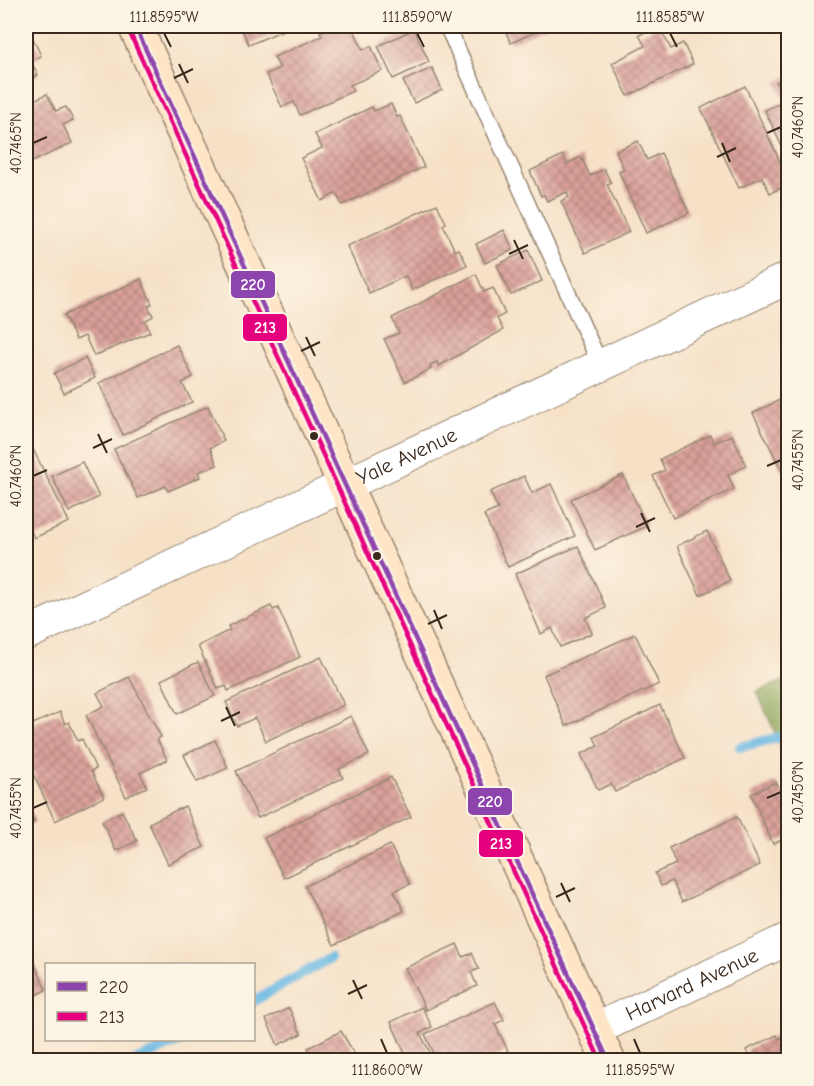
<svg xmlns="http://www.w3.org/2000/svg" width="814" height="1086" font-family="'Comic Neue',sans-serif">
<style>
.forest{fill:url(#forest-crowns);stroke:#63673a;stroke-width:1.5}
.lines{fill:none;stroke-linecap:round;stroke-linejoin:round}
.stream{stroke:#68b8e3;stroke-width:10}
.building{fill:url(#building-cross-hatch)}
.lane-casing{stroke:#988672;stroke-width:18}
.street-casing{stroke:#988672;stroke-width:34}
.secondary-casing{stroke:#988672;stroke-width:36}
.lane{stroke:#fff;stroke-width:15}
.street{stroke:#fff;stroke-width:32}
.secondary{stroke:#fee5c5;stroke-width:33}
.bus-1-casing{stroke:#fcf5e5;stroke-width:9}
.bus-2-casing{stroke:#fcf5e5;stroke-width:9}
.bus-1{stroke:#8e44ad;stroke-width:4.5}
.bus-2{stroke:#e5007d;stroke-width:4.5}
.ticks{fill:none;stroke:#3b2a1e;stroke-width:2}
.bus-dot{fill:#3b2a1e;stroke:#fcf5e5;stroke-width:2}
.labels{text-anchor:middle;dominant-baseline:central;stroke-width:4.5;stroke-linejoin:round;paint-order:stroke}
.street-label{font-size:21px;fill:#3b2a1e;stroke:#fcf5e5}
.line-badge{stroke:#fcf5e5;stroke-width:2}
.badge-label{font-size:16px;text-anchor:middle;font-weight:bold;fill:#fff}
.neatline{fill:none;stroke:#3b2a1e;stroke-width:2}
.ticks-label{font-size:15px;text-anchor:middle;fill:#3b2a1e}
</style>
<defs>
<pattern id="forest-crowns" width="20" height="18" patternUnits="userSpaceOnUse" patternTransform="scale(1.5)"><rect width="20" height="18" fill="#8ba456"/><path d="M2 6a3 3 0 1 1 6 0M12 15a3 3 0 1 1 6 0" fill="none" stroke="#738647"/></pattern>
<pattern id="building-cross-hatch" width="8" height="8" patternUnits="userSpaceOnUse" patternTransform="scale(1.5)"><rect width="8" height="8" fill="#daa09a"/><path d="M0 0l8 8M0 8l8-8" fill="none" stroke="#b2837d"/></pattern>
</defs>
<rect width="100%" height="100%" fill="#fcf5e5"/>
<filter id="ink" filterUnits="userSpaceOnUse"><feTurbulence type="fractalNoise" baseFrequency=".0167" numOctaves="2"/><feDisplacementMap in="SourceGraphic" scale="12" xChannelSelector="R" yChannelSelector="G"/><feConvolveMatrix kernelMatrix="1 2 1 2 8 2 1 2 1" color-interpolation-filters="sRGB"/></filter>
<filter id="wash" filterUnits="userSpaceOnUse"><feTurbulence type="fractalNoise" baseFrequency=".008" numOctaves="4" result="noise"/><feDisplacementMap in="SourceGraphic" scale="24" xChannelSelector="R" yChannelSelector="G"/><feGaussianBlur stdDeviation="1.35" result="paint"/><feColorMatrix in="noise" values="0 0 0 0 0 0 0 0 0 0 0 0 0 0 0 0 0 1.4 0 .05"/><feComposite in="paint" operator="in"/></filter>
<g filter="url(#wash)">
<rect width="100%" height="100%" fill="#f6e1c7"/>
<polygon class="forest" points="788,679 788,762 757,692"/>
<g class="lines">
<g class="stream">
<polyline points="740,747 788,735"/>
<polyline points="254,1001 330,958"/>
<polyline points="137,1060 183,1040"/>
</g>
</g>
<g id="blocks">
<g class="building">
<polygon points="240,26 292,26 249,45"/>
<polygon points="334,26 352,26 363,50 371,46 382,71 350,85 353,91 300,115 294,102 282,107 266,74 280,68 274,57 322,36 320,32"/>
<polygon points="503,26 548,26 511,43"/>
<polygon points="659,26 671,49 683,43 693,64 628,96 612,63 645,46 639,35"/>
<polygon points="28,27 41,56 31,61 38,75 26,81"/>
<polygon points="414,29 429,62 393,79 378,46"/>
<polygon points="432,68 442,90 414,103 403,81"/>
<polygon points="788,76 788,160 765,110 785,101 776,82"/>
<polygon points="745,86 788,179 788,185 770,193 762,177 739,188 701,108"/>
<polygon points="47,94 56,111 66,107 73,120 63,125 72,143 26,165 26,104"/>
<polygon points="391,104 397,117 400,116 424,167 342,205 336,193 322,201 301,158 322,148 315,134 372,107 374,111"/>
<polygon points="638,141 647,160 661,153 689,213 646,233 619,172 624,170 616,151"/>
<polygon points="563,155 567,164 581,157 590,176 604,169 611,183 607,184 629,232 585,253 561,201 569,197 567,192 547,201 544,195 541,196 530,171"/>
<polygon points="437,204 446,223 443,225 455,251 459,249 467,265 412,290 406,276 369,293 347,246"/>
<polygon points="504,230 513,250 485,263 476,244"/>
<polygon points="26,245 35,265 26,270"/>
<polygon points="528,250 542,281 511,295 497,265"/>
<polygon points="26,271 34,289 26,293"/>
<polygon points="476,274 484,292 493,288 505,314 497,318 503,330 439,366 437,362 430,365 431,369 405,382 384,339 399,333 392,318"/>
<polygon points="141,279 152,304 148,306 153,316 145,321 150,332 94,356 85,336 76,340 64,315"/>
<polygon points="177,345 193,377 182,383 192,402 123,435 99,383"/>
<polygon points="85,358 95,378 64,393 54,373"/>
<polygon points="788,396 788,468 782,471 753,413"/>
<polygon points="208,406 224,441 210,448 217,465 198,472 200,477 168,491 166,486 138,498 114,449"/>
<polygon points="26,435 69,522 34,538 29,526 26,527"/>
<polygon points="710,435 714,443 732,435 746,466 728,475 734,489 673,518 653,476 665,470 660,459"/>
<polygon points="82,462 99,497 69,512 52,476"/>
<polygon points="623,475 647,526 595,550 571,499"/>
<polygon points="524,476 532,493 551,484 575,536 508,567 484,515 498,509 490,492"/>
<polygon points="707,531 730,581 700,595 677,546"/>
<polygon points="578,546 606,608 585,618 592,633 560,647 552,628 541,634 515,574"/>
<polygon points="271,606 273,610 278,608 300,657 228,691 226,686 218,689 198,646 230,630 228,626"/>
<polygon points="635,634 659,684 566,726 544,675"/>
<polygon points="321,657 344,705 266,741 255,718 237,726 226,702"/>
<polygon points="198,662 215,696 177,714 161,680"/>
<polygon points="129,677 161,737 157,739 167,760 140,773 147,787 126,797 86,715 104,706 97,693"/>
<polygon points="660,705 685,758 615,792 611,784 598,790 581,754 598,746 594,737"/>
<polygon points="60,712 65,724 69,722 78,741 82,739 96,769 91,771 104,797 55,821 26,758 26,727"/>
<polygon points="351,716 369,755 339,769 343,778 258,818 236,771"/>
<polygon points="215,740 228,768 197,782 184,755"/>
<polygon points="391,777 411,817 284,878 264,838"/>
<polygon points="776,782 783,796 788,793 788,837 773,844 751,794"/>
<polygon points="26,802 35,822 26,827"/>
<polygon points="185,806 204,847 168,864 149,823"/>
<polygon points="122,811 137,841 116,851 102,821"/>
<polygon points="737,817 760,865 682,902 672,881 661,886 655,873 676,864 669,848"/>
<polygon points="390,845 410,884 394,891 404,911 334,945 305,886"/>
<polygon points="457,944 463,957 472,953 479,969 471,972 477,986 426,1010 405,968"/>
<polygon points="34,962 46,990 26,1000 26,966"/>
<polygon points="495,1002 504,1020 495,1024 508,1051 488,1060 437,1060 425,1034"/>
<polygon points="422,1007 432,1027 420,1033 434,1060 408,1060 391,1022"/>
<polygon points="289,1008 301,1034 278,1045 266,1019"/>
<polygon points="341,1031 358,1060 314,1060 308,1048"/>
<polygon points="777,1035 779,1039 788,1035 788,1060 736,1060 749,1055 746,1050"/>
</g>
</g>
</g>
<g filter="url(#ink)">
<use href="#blocks" fill-opacity="0" stroke="#988672" stroke-width="1.5"/>
<g class="lines">
<g class="lane-casing">
<polyline id="lane" points="447,26 601,366"/>
</g>
<g class="street-casing">
<g id="street">
<path id="s1" d="M26,634L788,278"/>
<path id="s2" d="M594,1030L788,939"/>
</g>
</g>
<g class="secondary-casing">
<polyline id="secondary" points="135,26 608,1060"/>
</g>
<use href="#lane" class="lane"/>
<use href="#street" class="street"/>
<use href="#secondary" class="secondary"/>
<g class="bus-1-casing">
<polyline id="bus-1" points="135,26 608,1060"/>
</g>
<g class="bus-2-casing">
<polyline id="bus-2" points="128,29 600,1060"/>
</g>
<use href="#bus-1" class="bus-1"/>
<use href="#bus-2" class="bus-2"/>
</g>
</g>
<path class="ticks" d="M164,33L171,47M417,33L424,47M670,33L677,47M179,64L188,83M174,78L193,69M767,133L781,127M33,143L47,137M722,143L730,162M717,157L736,148M514,240L523,259M509,254L528,245M306,337L315,356M301,351L320,342M98,434L107,453M93,448L112,439M767,466L781,460M33,476L47,470M641,513L650,532M636,527L655,518M434,610L442,629M428,624L447,615M226,707L235,726M221,721L240,712M767,798L781,792M33,808L47,802M561,883L570,902M556,897L575,888M353,980L362,999M348,994L367,985M381,1039L387,1053M634,1039L640,1053"/>
<g class="bus-dot">
<circle cx="314" cy="436" r="5"/>
<circle cx="377" cy="556" r="5"/>
</g>
<g class="labels">
<g class="street-label">
<text stroke="none"><textPath href="#s1" startOffset="420">Yale Avenue</textPath></text>
<text stroke="none"><textPath href="#s2" startOffset="108">Harvard Avenue</textPath></text>
</g>
</g>
<g class="line-badge">
<rect x="230" y="270" width="46" height="29" rx="6" fill="#8e44ad"/>
<rect x="242" y="313" width="46" height="29" rx="6" fill="#e5007d"/>
<rect x="467" y="787" width="46" height="29" rx="6" fill="#8e44ad"/>
<rect x="478" y="829" width="46" height="29" rx="6" fill="#e5007d"/>
</g>
<g class="badge-label">
<text x="253" y="290">220</text>
<text x="265" y="333">213</text>
<text x="490" y="807">220</text>
<text x="501" y="849">213</text>
</g>
<rect width="814" height="1086" fill="none" stroke="#fcf5e5" stroke-width="66"/>
<rect x="45" y="963" width="210" height="78" fill="#fcf5e5" stroke="#afa495" stroke-width="1.5"/>
<rect x="57" y="982" width="30" height="9" fill="#8e44ad" stroke="#afa495" stroke-width="1.5"/>
<text x="99" y="993" font-size="18" fill="#3b2a1e">220</text>
<rect x="57" y="1012" width="30" height="9" fill="#e5007d" stroke="#afa495" stroke-width="1.5"/>
<text x="99" y="1023" font-size="18" fill="#3b2a1e">213</text>
<rect x="33" y="33" width="748" height="1020" class="neatline"/>
<g class="ticks-label">
<text x="164" y="22">111.8595°W</text>
<text x="417" y="22">111.8590°W</text>
<text x="670" y="22">111.8585°W</text>
<text transform="translate(798 127) rotate(-90)" y="5">40.7460°N</text>
<text transform="translate(16 143) rotate(-90)" y="5">40.7465°N</text>
<text transform="translate(798 460) rotate(-90)" y="5">40.7455°N</text>
<text transform="translate(16 476) rotate(-90)" y="5">40.7460°N</text>
<text transform="translate(798 792) rotate(-90)" y="5">40.7450°N</text>
<text transform="translate(16 808) rotate(-90)" y="5">40.7455°N</text>
<text x="387" y="1075">111.8600°W</text>
<text x="640" y="1075">111.8595°W</text>
</g>
</svg>
